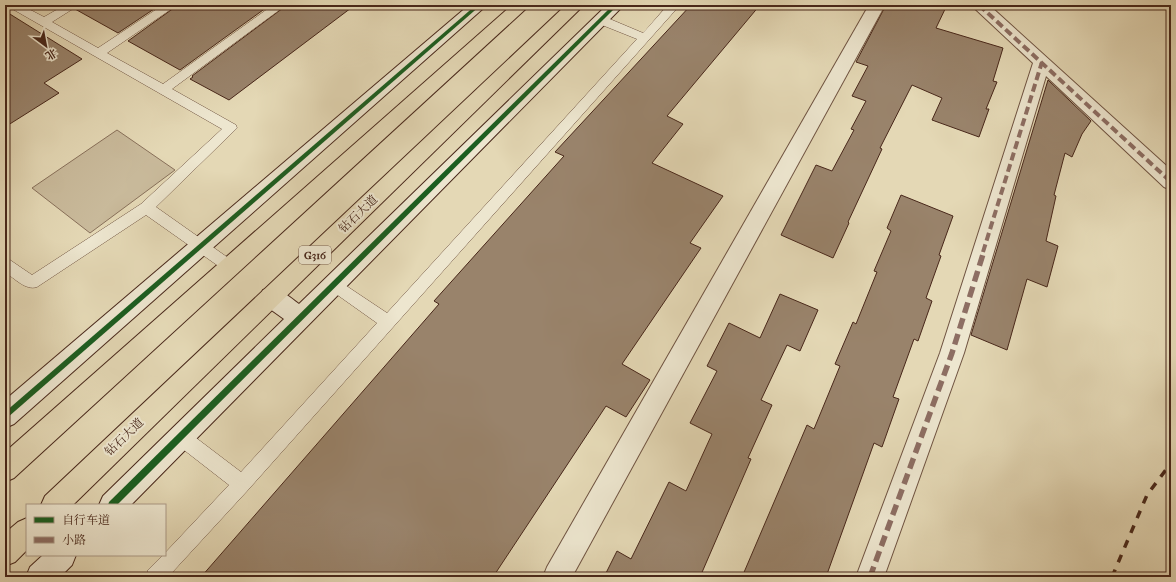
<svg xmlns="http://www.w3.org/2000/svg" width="1176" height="582" font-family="'IM FELL French Canon','Noto Serif SC',serif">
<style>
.green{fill:#c9ba9b;stroke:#88705a}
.building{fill:#99836b;stroke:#48271a}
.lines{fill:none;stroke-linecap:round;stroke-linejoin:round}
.lane-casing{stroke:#6f5341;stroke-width:1}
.street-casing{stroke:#6f5341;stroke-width:2}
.secondary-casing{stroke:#48271a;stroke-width:2}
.highway-casing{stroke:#48271a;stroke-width:2}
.lane{fill:#ede6cf;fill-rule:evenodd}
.street{fill:#ede6cf;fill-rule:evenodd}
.secondary{fill:#ede6cf;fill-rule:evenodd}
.highway{fill:#e4d8b5;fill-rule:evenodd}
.rail{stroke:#48271a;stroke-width:3.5;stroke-dasharray:8 8;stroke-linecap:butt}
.quiet-far1{stroke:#8d6e63;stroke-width:4;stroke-dasharray:8 4;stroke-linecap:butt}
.quiet{stroke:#8d6e63;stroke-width:5.5;stroke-dasharray:11 5.5;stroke-linecap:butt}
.cycleway-casing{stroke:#ede6cf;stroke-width:2}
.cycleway{fill:#1b5e20;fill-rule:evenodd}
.labels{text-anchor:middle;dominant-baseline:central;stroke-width:4;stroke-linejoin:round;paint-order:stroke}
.shield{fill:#ede6cf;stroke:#7a6050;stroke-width:1}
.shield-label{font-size:11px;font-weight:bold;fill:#48271a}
.street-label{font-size:12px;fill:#48271a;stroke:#ede6cf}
</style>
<rect width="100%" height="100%" fill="#e4d8b5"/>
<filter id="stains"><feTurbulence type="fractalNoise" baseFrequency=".005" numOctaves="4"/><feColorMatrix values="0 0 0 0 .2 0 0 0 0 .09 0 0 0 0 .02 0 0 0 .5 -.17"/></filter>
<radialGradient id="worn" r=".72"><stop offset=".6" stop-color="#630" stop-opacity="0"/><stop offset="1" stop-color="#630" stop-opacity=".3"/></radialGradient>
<polygon class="green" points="117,130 175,170 90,233 32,188"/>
<g class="building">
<polygon points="80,5 160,5 118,33 75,9"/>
<polygon points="178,5 270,5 180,70 128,41"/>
<polygon points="287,5 355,5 229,100 190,79 193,77 192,76"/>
<polygon points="691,5 760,5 667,116 683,124 652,163 723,196 690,243 701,248 622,364 650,380 626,417 606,406 493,577 201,577 439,304 434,301 564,156 555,152"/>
<polygon points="886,5 947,5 936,28 1003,48 993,81 997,82 986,109 989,109 979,137 932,120 942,98 912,85 880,148 882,149 848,222 849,223 833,258 781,235 816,165 832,171 854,130 851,129 866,101 852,96 868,66 856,62"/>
<polygon points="5,11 82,59 44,83 59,93 5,127"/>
<polygon points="1048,80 1091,121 1082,134 1072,157 1065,153 1054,195 1056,196 1046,241 1058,246 1047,287 1027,279 1007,350 971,335"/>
<polygon points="901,195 953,216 939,255 941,256 926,298 932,301 918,341 914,339 893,397 899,399 882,447 874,443 826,577 742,577 807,425 814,429 840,366 835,364 853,322 856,324 877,272 874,271 891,231 887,228"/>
<polygon points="780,294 818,310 800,351 787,345 761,400 772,405 748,458 751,459 700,577 604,577 617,551 631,559 669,482 686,491 712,434 690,423 717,371 707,366 729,323 760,338"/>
</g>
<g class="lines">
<g class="lane-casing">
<g id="lane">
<path d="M7,5H21L44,17L65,5H79L52,22L98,48L163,5H177L107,53L163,84L273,5H286L172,89L236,125L237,128L156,207L234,262L236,266L234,270L229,272L224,270L146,215L37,287C26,291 14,278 5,272V258L10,260L32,275L141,204L222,129L9,7Z"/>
<polygon points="668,5 680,5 248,490 168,577 146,577 148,570 163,555 165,555 165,553 229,485 175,443 172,437 175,431 181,429 187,431 241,472 377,323 329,289 327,285 329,281 334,279 339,281 387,313 637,39 597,23 595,20 597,17 605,17 643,33"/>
</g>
</g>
<g class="street-casing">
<g id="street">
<polygon points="869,5 885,5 572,577 543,577 547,567"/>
<polygon points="971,5 989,5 1171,170 1171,190 1164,187 1046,76 964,353 884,577 856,577 940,353 1033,63"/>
</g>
</g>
<g class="secondary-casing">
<g id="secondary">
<polygon points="469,5 487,5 14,424 5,428 5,400"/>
<path d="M607,5H624L131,505H99L103,496L284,319L263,304L260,297L263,290C277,285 288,296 299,304Z"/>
<polygon points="43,555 76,555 72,565 60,577 26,577 30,567"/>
</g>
</g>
<g class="highway-casing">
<g id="highway">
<polygon points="512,5 530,5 14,478 5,482 5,452"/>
<polygon points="566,5 584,5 73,505 41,505 45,496"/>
<polygon points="27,518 27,550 15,562 5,566 5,533 18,522"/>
</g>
</g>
<use href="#lane" class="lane"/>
<use href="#street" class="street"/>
<use href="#secondary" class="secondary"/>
<use href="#highway" class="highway"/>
<polyline class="rail" points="1112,577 1147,495 1171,463"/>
<g class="quiet-far1">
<polyline points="979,5 1171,182"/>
<polyline points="983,252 1042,62"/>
</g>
<polyline class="quiet" points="870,577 952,353 984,251"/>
<g class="cycleway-casing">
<g id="cycleway">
<polygon points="476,5 481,5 7,418 5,419 5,412"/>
<polygon points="613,5 618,5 117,505 108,505 109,502"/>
</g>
</g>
<use href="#cycleway" class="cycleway"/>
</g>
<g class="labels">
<rect class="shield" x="299" y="246" width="32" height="18" rx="3"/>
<g class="shield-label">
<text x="315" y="255">G316</text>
</g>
<g class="street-label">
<text transform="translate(358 214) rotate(-44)">钻石大道</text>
<text transform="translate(124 437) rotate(-44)">钻石大道</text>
</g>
</g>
<rect width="1176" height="582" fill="none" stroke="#e4d8b5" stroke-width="20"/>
<rect x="6" y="6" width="1164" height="570" fill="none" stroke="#48271a" stroke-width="2"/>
<rect x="10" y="10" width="1156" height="562" fill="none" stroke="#48271a"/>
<rect x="26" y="504" width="140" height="52" fill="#ede6cf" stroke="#ab9a87"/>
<rect x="34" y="517" width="20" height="6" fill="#1b5e20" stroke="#ab9a87"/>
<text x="62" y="524" font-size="12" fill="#48271a">自行车道</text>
<rect x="34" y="537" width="20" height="6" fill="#8d6e63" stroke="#ab9a87"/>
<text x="62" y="544" font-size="12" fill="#48271a">小路</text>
<g transform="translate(46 46) rotate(148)" stroke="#ede6cf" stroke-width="3" paint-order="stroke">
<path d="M0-3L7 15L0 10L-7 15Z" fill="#48271a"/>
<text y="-6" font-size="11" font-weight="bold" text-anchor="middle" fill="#48271a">北</text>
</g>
<rect width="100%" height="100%" filter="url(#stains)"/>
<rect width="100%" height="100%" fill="url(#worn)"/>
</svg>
